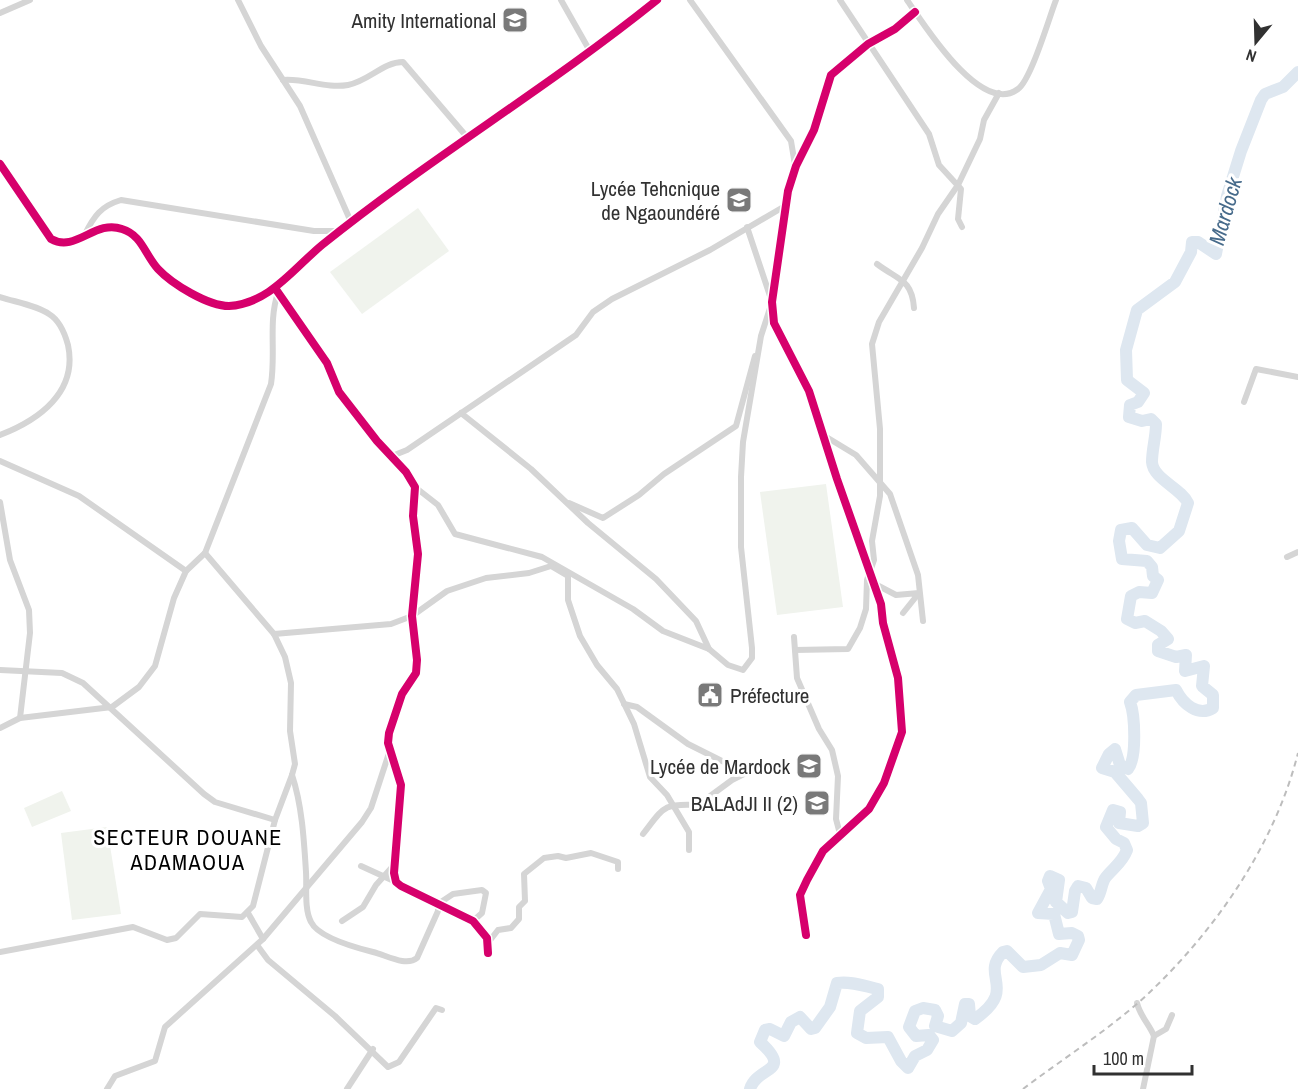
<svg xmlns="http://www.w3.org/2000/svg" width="1298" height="1089" font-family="'Archivo Narrow',sans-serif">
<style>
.pitch{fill:#f0f3ed}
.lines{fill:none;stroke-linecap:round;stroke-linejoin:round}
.river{stroke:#dee7f0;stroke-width:12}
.minor{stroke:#d5d5d5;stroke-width:6}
.rail{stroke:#bdbdbd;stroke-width:2;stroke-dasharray:6 4.5;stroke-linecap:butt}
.cycleway-casing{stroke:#fff;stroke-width:11}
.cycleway{stroke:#d6006c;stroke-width:8}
.labels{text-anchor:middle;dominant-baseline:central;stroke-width:6;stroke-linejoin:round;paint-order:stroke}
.poi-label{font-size:21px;fill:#313131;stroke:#fff;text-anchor:end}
.water-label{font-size:22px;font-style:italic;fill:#476b8b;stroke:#fff}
.neighbourhood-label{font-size:22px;letter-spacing:1.5px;fill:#000;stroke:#fff}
</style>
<rect width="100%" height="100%" fill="#fff"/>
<g class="pitch">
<polygon points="418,208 449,251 362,314 330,272"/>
<polygon points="826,484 843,607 777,615 760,492"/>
<polygon points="62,791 71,811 32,827 24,808"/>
<polygon points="107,827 121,914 72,920 61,833"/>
</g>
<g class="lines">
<path class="river" d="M750,1089C757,1066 794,1073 760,1042L765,1030L770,1029L784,1036L791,1022L800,1017L811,1029L815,1028L830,1007L837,983C851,981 864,986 878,989V997L860,1011L857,1033L866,1038L888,1037L901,1061L908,1068L915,1056L927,1050L933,1040L929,1035L916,1036L909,1027L915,1011L923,1008L935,1010L938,1016L935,1026L952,1031L961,1023L965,1004H969L970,1016L975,1019C1019,988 979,976 1003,952L1007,951L1023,967L1041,965L1060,953L1072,955L1079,940L1078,936L1072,933L1059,934L1054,914L1038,913L1051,889L1048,881L1050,876L1059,880L1056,902L1068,913L1072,912L1075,891L1078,886L1086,888L1092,898L1097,899C1102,892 1101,883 1106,877C1114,867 1122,863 1127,850L1124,843L1116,839L1106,827L1113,810L1120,812L1119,823L1138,826L1143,823L1141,803L1138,799L1115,772L1102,768L1109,754L1115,749L1120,765L1128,769C1137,758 1135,715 1130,702L1136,695L1176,690C1183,704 1198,717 1213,708V695L1202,686L1204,666L1185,671L1186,655L1176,657L1158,651V645L1168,639L1161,631L1145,621L1135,623L1127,619L1131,596L1139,592L1152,593L1158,580L1153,576L1152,567L1147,561L1122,559L1119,541L1121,530L1132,528L1147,545L1160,548L1179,531L1188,503C1181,488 1153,479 1152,462C1152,449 1156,437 1156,424L1151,419L1142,421L1129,417L1130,405L1138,402L1144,393L1127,380L1126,350L1137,310L1175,282L1191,252L1192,242H1198L1216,254L1227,196L1241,151L1261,100L1265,94L1283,87L1298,72"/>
<g class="minor">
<polyline points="238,0 261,46 300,106 351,222"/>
<polyline points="561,0 591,53"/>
<polyline points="690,0 791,141 795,165"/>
<polyline points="840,0 929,134 939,165 961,189 958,219 962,227"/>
<path d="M907,0C923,23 981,117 1018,89C1031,80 1049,18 1056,0"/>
<polyline points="0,13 30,0"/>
<path d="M283,80C305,78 326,89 348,85C369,81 383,62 403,62L467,137"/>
<path d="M0,164L51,239C76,253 95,219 122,229C142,235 145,255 158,269C172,284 208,306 229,306C269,304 294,268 322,245C430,158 549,87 657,0"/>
<path d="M85,234C94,216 101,206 121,200L314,231H339"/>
<path d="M877,264C898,280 912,279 914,308"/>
<polyline points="275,288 327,363 339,392 377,441 406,472 415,487 413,516 418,554 412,616 417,660 416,673 402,694 389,733 388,743 401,785 394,873 396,882 401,886 473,921 487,938 488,953"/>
<path d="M0,297C15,302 36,305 49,314C59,320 65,334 68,345C78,392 39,420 0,435"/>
<polyline points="1244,402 1256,369 1298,377"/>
<polyline points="461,413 531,469 588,523 656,579 696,621 709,649"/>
<polyline points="823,435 856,455 890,494 918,575 923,621"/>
<polyline points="392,456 407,450 576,335 593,312 612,299 710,250 785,206"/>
<polyline points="0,461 79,496 186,571"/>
<polyline points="415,487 438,505 455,534 542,557 633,609 663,631 709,649 728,665 743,670 752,658 752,648 741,547 741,477 743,442 761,336 772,302 747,227"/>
<polyline points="0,502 10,560 29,610 30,633 20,718"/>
<polyline points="569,503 603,518 639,495 664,474 736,426 755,356"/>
<polyline points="1287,557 1298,552"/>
<polyline points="875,584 896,595 919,593 903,613"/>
<polyline points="274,634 391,624 412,616 447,591 486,578 529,573 551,566 568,576 568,600 580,636 597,665 617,689 634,724 650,777 667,795 689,832 689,850"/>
<polyline points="794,637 797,678 819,729 832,750 838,776 836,819 841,838"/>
<polyline points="795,650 848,649 860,628 866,609 867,580 874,560 872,541 880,496 880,429 872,344 879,322 922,248 938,214 958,185 980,139 984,120 999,93"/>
<polyline points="0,670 62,673 83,683 204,794 215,802 275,820"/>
<polyline points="624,704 637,707 688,744 746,773"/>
<path d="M0,728L20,718L112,707L139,687L155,666L174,598L186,571L205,553L271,384C276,353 268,321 278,293"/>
<path d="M292,775C302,805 304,840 306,872C307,887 304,909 311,922C319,938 357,948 373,952C386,955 406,967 417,958L438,911V904L453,894L482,890L486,893L482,913L473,921"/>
<path d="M643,834C664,807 663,803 698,805L732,780L746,773"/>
<polyline points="361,866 396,882"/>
<polyline points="248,913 263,939"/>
<polyline points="342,921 363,907 376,885 394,865"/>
<polyline points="806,935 800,895 807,880 823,851 869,809 884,783 902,732 898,678 883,623 881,604 837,479 809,391 774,323 772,302 788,191 796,166 814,130 831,75 868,44 895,29 915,12"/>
<polyline points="487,938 491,939 498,930 511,928 519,919 519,907 525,901 524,874 544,858 558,856 566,858 591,853 618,862 618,869"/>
<polyline points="257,945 268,960 335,1016 388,1067 399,1062 436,1008 442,1010"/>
<polyline points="0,952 133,927 167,940 176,938 200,914 242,917 253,906 275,820 292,775 295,764 290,731 291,683 285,657 274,634 205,553"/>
<path d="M1137,1003C1140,1016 1149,1024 1154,1036"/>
<polyline points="107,1089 115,1076 155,1061 165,1027 263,939 362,822 371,808 390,750"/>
<polyline points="347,1089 373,1049"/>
<polyline points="1143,1089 1154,1036 1166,1029 1172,1015"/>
</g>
<path class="rail" d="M1023,1089C1065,1057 1112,1028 1150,992C1217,928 1275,844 1298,753"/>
<g class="cycleway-casing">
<g id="cycleway">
<path d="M0,164L51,239C76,253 95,219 122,229C142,235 145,255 158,269C172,284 208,306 229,306C269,304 294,268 322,245C430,158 549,87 657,0"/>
<polyline points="275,288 327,363 339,392 377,441 406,472 415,487 413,516 418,554 412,616 417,660 416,673 402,694 389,733 388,743 401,785 394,873 396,882 401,886 473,921 487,938 488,953"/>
<polyline points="806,935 800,895 807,880 823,851 869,809 884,783 902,732 898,678 883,623 881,604 837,479 809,391 774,323 772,302 788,191 796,166 814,130 831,75 868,44 895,29 915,12"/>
</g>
</g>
<use href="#cycleway" class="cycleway"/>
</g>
<defs>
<g id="school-square" transform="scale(1.35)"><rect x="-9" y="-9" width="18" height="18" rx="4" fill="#797979" stroke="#fff"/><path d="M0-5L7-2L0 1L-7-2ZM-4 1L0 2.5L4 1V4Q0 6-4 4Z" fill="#fff"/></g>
<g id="civic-square" transform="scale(1.35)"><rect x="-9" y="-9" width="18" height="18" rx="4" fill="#797979" stroke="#fff"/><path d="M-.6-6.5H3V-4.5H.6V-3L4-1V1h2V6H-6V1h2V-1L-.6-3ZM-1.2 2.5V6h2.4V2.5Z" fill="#fff"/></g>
</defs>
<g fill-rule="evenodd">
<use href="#school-square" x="515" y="20"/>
<use href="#school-square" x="739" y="200"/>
<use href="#civic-square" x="710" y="695"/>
<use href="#school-square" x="809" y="766"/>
<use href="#school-square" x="817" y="803"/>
</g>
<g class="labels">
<g class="poi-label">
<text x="496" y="20">Amity International</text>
<text x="720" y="188">Lycée Tehcnique<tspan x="720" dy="24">de Ngaoundéré</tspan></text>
<text x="730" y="695" text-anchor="start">Préfecture</text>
<text x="790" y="766">Lycée de Mardock</text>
<text x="798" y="803">BALAdJI II (2)</text>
</g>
<g class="water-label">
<text transform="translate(1225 211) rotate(-74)">Mardock</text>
</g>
<g class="neighbourhood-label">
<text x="188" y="837">SECTEUR DOUANE<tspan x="188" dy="25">ADAMAOUA</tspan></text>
</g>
</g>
<g transform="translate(1256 42) rotate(199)" stroke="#ffffff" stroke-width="4.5" paint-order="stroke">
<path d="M0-4.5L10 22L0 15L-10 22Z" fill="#313131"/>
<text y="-9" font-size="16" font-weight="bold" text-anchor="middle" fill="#313131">N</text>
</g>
<path d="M1094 1065v9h98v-9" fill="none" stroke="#313131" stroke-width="3"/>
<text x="1103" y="1065" font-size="18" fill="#313131" stroke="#ffffff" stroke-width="4.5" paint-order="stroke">100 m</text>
</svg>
